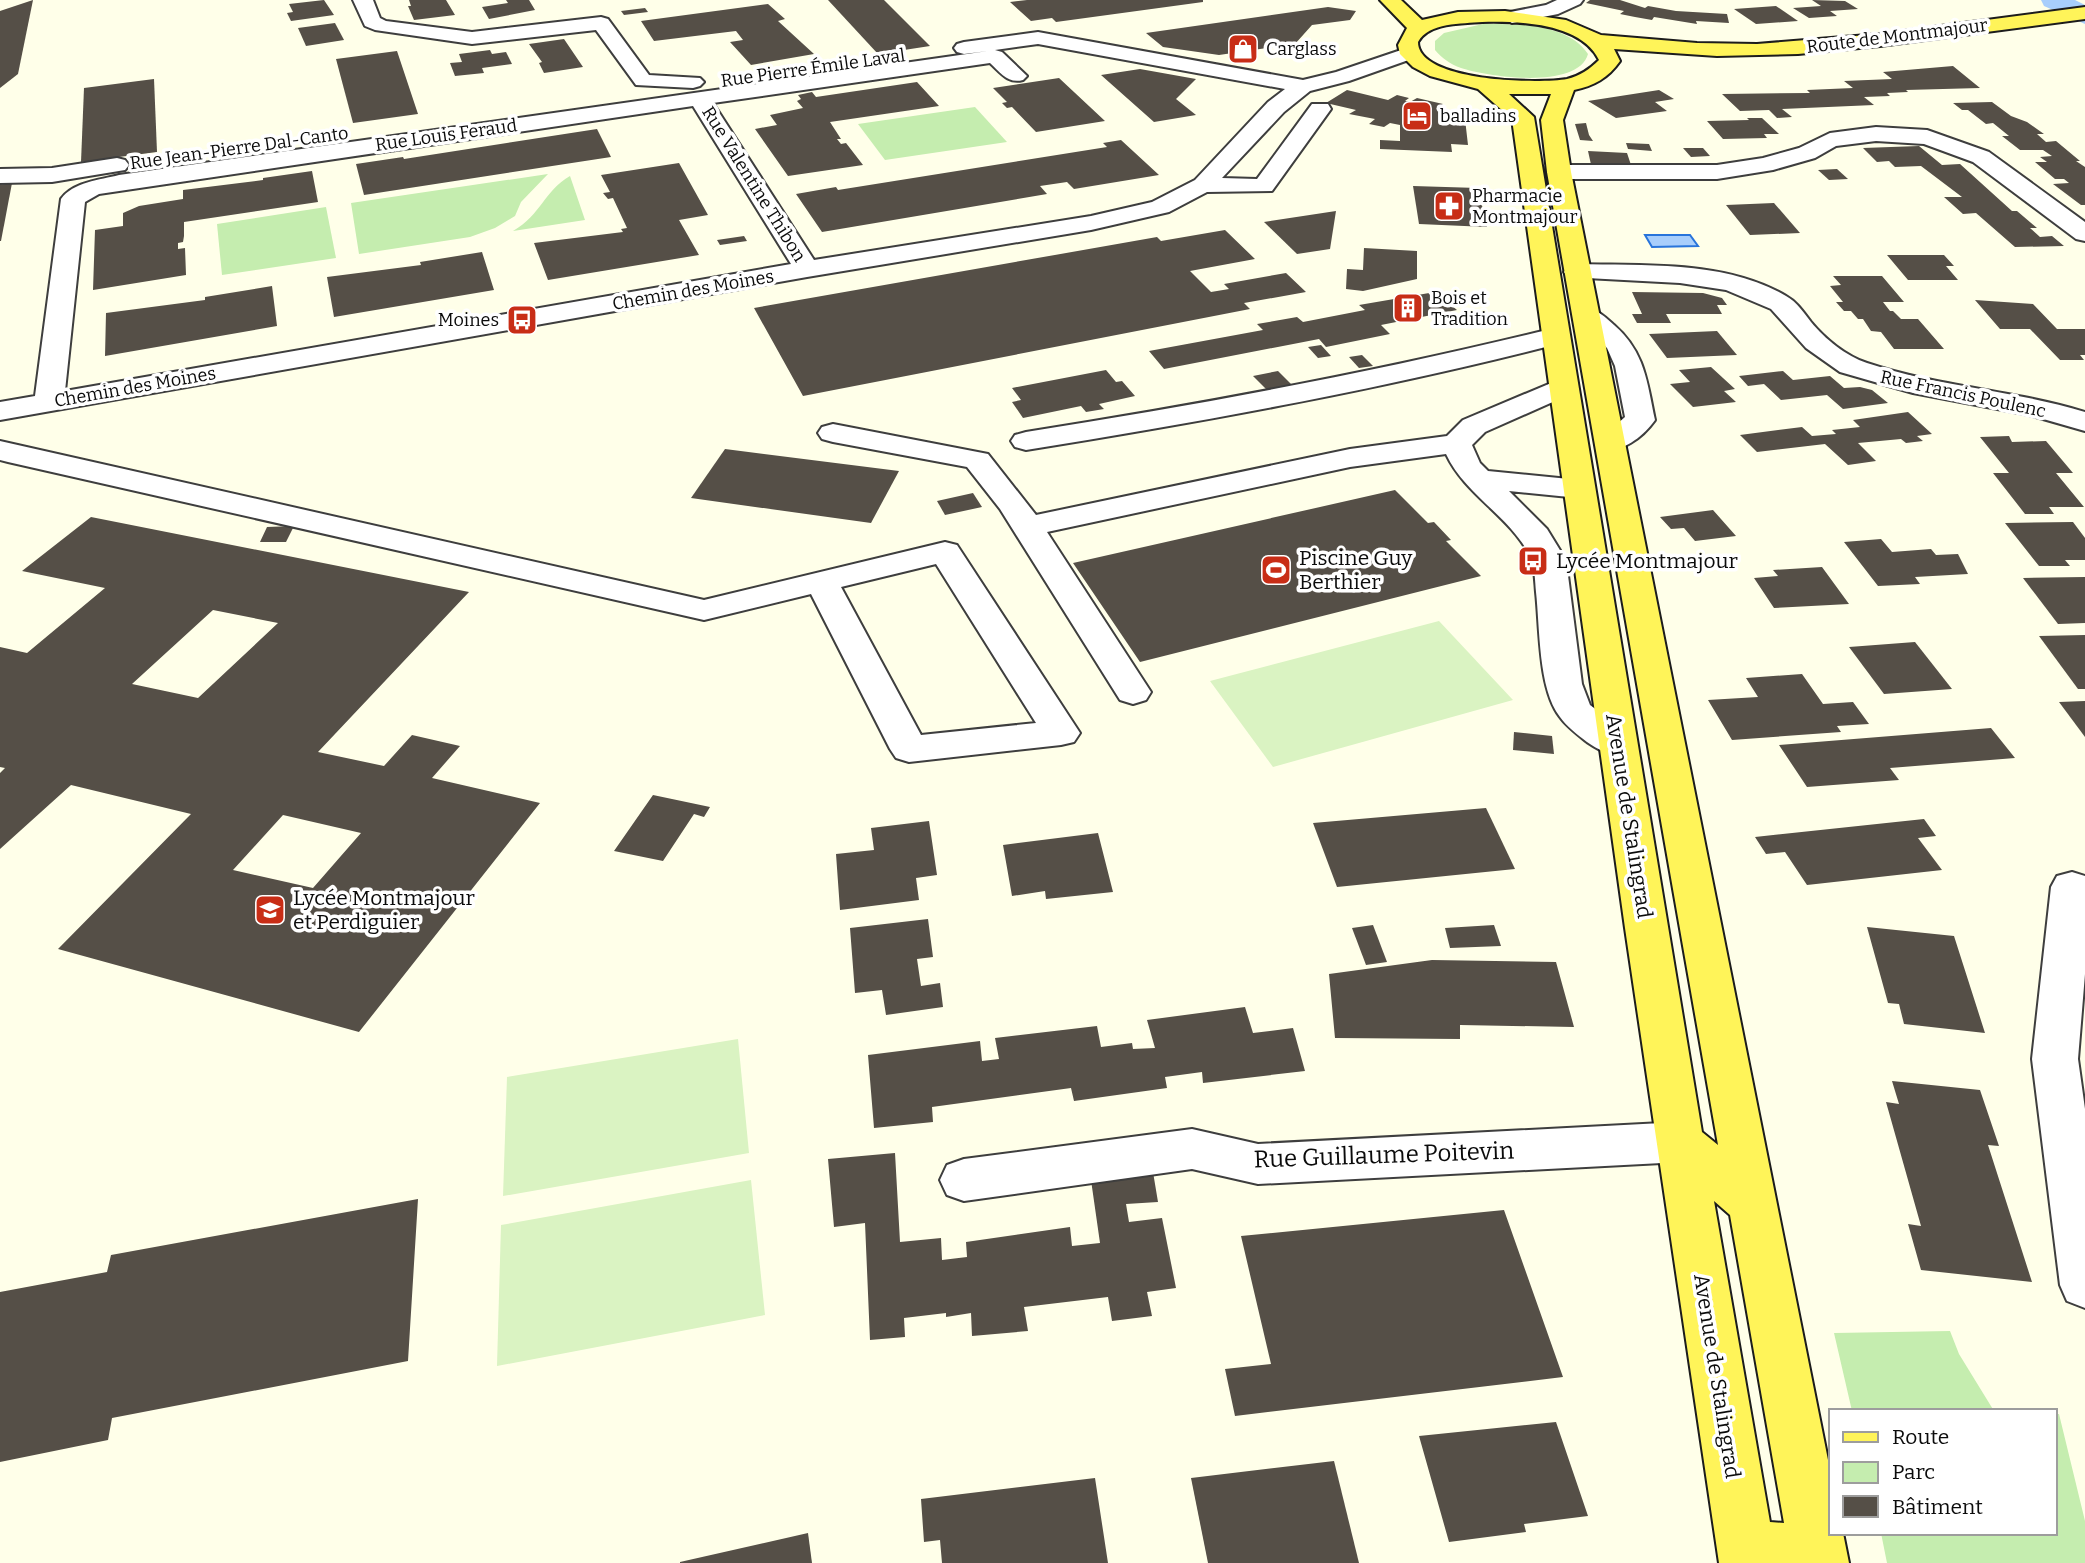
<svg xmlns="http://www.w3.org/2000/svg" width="2085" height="1563" font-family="Bitter,serif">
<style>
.green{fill:#c5edaf}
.pitch{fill:#daf3c2}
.water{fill:#a8cefc;stroke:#2874db;stroke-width:2}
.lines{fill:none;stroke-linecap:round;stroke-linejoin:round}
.canal{fill:#a8cefc;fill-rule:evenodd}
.building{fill:#554f47;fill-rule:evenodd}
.minor-casing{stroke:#3e3e3e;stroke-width:4}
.major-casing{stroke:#1c1c1c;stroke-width:4}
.minor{fill:#fff;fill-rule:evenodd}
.major{fill:#fff459;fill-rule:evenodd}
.labels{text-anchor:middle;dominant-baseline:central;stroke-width:7;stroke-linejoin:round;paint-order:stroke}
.far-street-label{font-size:18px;fill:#0b0b0b;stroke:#fff}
.far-poi-label{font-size:18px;fill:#0b0b0b;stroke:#fff;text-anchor:start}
.poi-label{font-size:21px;fill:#0b0b0b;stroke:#fff;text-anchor:start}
.street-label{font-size:21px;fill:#0b0b0b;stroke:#fff}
.near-street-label{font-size:24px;fill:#0b0b0b;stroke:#fff}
</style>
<rect width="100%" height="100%" fill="#ffffe9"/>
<g class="green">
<path d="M1483,24C1516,24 1568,23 1588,54C1578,90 1488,77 1461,68C1450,64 1442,58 1435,50V41L1444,33Z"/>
<polygon points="975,107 1007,142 885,160 858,124"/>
<polygon points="548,174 521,202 515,216 495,228 470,237 359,254 351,203"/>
<path d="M570,176L585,220L513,231C542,214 543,192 570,176Z"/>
<polygon points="326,207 336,258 222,275 217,224"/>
<polygon points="1950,1331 1959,1354 1994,1411 1852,1411 1834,1333"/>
<polygon points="2055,1414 2059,1414 2085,1521 2085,1563 1887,1563 1881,1533 2055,1533"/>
</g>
<g class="pitch">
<polygon points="1439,621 1513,700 1273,767 1210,681"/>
<polygon points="738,1039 749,1153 503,1196 507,1077"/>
<polygon points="751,1180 765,1315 497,1366 501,1225"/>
</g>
<polygon class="water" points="1645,235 1690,235 1698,246 1652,247"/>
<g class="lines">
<polygon class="canal" points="2041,0 2075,0 2085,5 2085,24 2044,6"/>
</g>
<g class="building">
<polygon points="33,0 18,74 0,88 0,11"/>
<polygon points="324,0 334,15 291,21 287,13 293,12 289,4"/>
<polygon points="409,0 446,0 455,15 414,20 408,6 411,6"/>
<polygon points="506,0 529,0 535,10 489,19 482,7 508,3"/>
<polygon points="828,0 884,0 930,46 878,54"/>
<polygon points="1027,0 1203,0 1203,2 1056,22 1052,18 1031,21 1010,2"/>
<polygon points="1590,0 1620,0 1645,8 1648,6 1676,11 1727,14 1729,23 1696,21 1697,24 1654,17 1652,20 1635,17 1620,14 1624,11 1586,3"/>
<polygon points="1812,0 1845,1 1858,9 1830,11 1837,16 1809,18 1793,8 1821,6"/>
<polygon points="768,4 785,19 778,21 814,54 751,65 730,42 743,40 736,31 654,41 641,21"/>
<polygon points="1776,6 1798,21 1756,24 1734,9"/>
<polygon points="1328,7 1356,11 1350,20 1312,25 1295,44 1219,55 1163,47 1146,33"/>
<polygon points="645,8 648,12 624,15 621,11"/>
<polygon points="335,23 344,40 306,46 298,28"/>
<polygon points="564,39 583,67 544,73 539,63 542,62 529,44"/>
<polygon points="490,50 492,54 506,52 512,64 482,68 484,73 455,76 450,63 462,62 459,54"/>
<polygon points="397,51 418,114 353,123 336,59"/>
<polygon points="1953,66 1980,88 1906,90 1908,92 1887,93 1890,96 1864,97 1874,105 1782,109 1792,117 1777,118 1769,110 1740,111 1722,94 1810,93 1807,90 1853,88 1844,81 1892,79 1883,72"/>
<polygon points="1140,69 1196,79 1176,99 1196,115 1154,122 1101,75"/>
<polygon points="1059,78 1105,121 1036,132 1012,107 1007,108 1002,103 1007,102 993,88"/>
<polygon points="154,79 157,152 81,162 84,88"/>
<polygon points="917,82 939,106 830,122 841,139 837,139 841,144 846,143 863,165 788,176 755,129 777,125 770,115 803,108 797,101 801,99 798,95 812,92 816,97"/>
<polygon points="1347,90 1388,100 1397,95 1409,98 1405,101 1410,102 1417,98 1443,104 1436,109 1449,112 1450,118 1465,119 1468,145 1451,144 1452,152 1380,149 1380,140 1400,141 1400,125 1390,123 1384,127 1369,124 1375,119 1349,114 1356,110 1326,103"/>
<polygon points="1659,90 1674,99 1655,102 1667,111 1616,118 1588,101"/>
<polygon points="1992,102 2011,116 2027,122 2044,134 2037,134 2046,142 2056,141 2080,161 2076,161 2085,167 2085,205 2081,205 2053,184 2069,183 2064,179 2055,179 2035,162 2047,162 2040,157 2052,156 2043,150 2020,150 2002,136 2009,136 1993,123 1986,124 1968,110 1962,110 1953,103"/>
<polygon points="1747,118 1762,118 1779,134 1764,134 1767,138 1723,139 1707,121 1749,120"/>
<polygon points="1586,123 1589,135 1593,141 1580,140 1575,124"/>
<polygon points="597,129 611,157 364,195 356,164 403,157 404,159"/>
<polygon points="1121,140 1159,175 1074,189 1067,182 1040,186 1047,194 822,232 796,194 836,187 838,190 1107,147 1103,143"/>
<polygon points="1626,143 1649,144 1652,151 1628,149"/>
<polygon points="1919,146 1942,165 1960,164 2012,211 2017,211 2037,228 2030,228 2040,237 2052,236 2064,246 2015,247 1976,213 1963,214 1944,197 1962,197 1921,166 1895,167 1889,161 1877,162 1863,148"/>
<polygon points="1683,148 1703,148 1710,156 1691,157"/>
<polygon points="1588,151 1627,153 1632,168 1592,169"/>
<polygon points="679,163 708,215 679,220 699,255 548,280 534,243 623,232 621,229 627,228 613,198 608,199 603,193 610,192 601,175"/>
<polygon points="1837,169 1848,179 1829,180 1818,170"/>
<polygon points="312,171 318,202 184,222 184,236 183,242 178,243 178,249 185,248 186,275 93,290 95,230 123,226 123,213 139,206 183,199 183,190 263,180 263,178"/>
<polygon points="12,183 1,241 0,241 0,185"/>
<polygon points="1413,186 1478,188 1487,227 1419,224"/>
<polygon points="1774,203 1800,233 1750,235 1726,205"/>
<polygon points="1336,211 1330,249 1297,254 1264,222"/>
<polygon points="1225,230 1255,259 1190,271 1211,292 1229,289 1224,284 1286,273 1306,292 1244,303 1250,309 803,396 754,308 1157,237 1161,241"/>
<polygon points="744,236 747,241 720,245 717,240"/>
<polygon points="1364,248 1417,251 1417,279 1363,291 1346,289 1347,269 1363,270"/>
<polygon points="482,252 494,290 334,317 327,277 421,265 420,262"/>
<polygon points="1887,255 1944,255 1954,266 1946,266 1958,280 1908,280"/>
<polygon points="1833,276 1882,276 1904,302 1883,302 1890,311 1893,311 1901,319 1918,319 1944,349 1894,349 1881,332 1871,331 1863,319 1858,319 1851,311 1844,311 1836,302 1843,302 1830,286 1841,285"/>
<polygon points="272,286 277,326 105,356 106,313 205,300 205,297"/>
<polygon points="1435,292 1457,310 1381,325 1390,334 1326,347 1319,339 1164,369 1149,351 1263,330 1257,324 1297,317 1303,322 1365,310 1359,305"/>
<polygon points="1632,292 1703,293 1722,298 1727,305 1717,305 1722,314 1666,314 1671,323 1637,323 1632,314 1642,314"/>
<polygon points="1975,300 2033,304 2057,329 2085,329 2085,355 2080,355 2084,360 2060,360 2030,329 2000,329"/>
<polygon points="1717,331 1737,355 1667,358 1649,334"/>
<polygon points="1321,345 1331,356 1318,358 1308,347"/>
<polygon points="1362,355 1373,366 1359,368 1349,357"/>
<polygon points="1711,367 1735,389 1724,391 1736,402 1693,407 1670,384 1690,382 1679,370"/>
<polygon points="1106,370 1116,382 1122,381 1135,396 1099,404 1104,409 1086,412 1081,406 1023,418 1012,402 1021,400 1012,388"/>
<polygon points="1278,371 1294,387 1269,392 1253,376"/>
<polygon points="1783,371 1793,380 1830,376 1844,388 1860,387 1872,390 1888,403 1843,409 1827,395 1781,400 1764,384 1748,386 1739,376"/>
<polygon points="1908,412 1932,434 1917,436 1923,441 1906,443 1901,439 1858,443 1876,461 1848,465 1825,444 1757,452 1740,435 1802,427 1812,436 1836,434 1832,430 1860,427 1853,420"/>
<polygon points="2009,436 2012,442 2046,441 2073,473 2056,473 2084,507 2049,507 2054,514 2025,514 1993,473 2009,473 1980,437"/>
<polygon points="725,449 899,471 871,523 691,498"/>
<polygon points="1395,490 1428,523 1434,522 1451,540 1446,541 1481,576 1140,662 1073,563"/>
<polygon points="973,493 982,507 945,515 937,501"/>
<polygon points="1713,510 1736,536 1695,541 1684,528 1671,529 1660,517"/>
<path d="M91,517L469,592L318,752L384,766L412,735L460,746L432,778L540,803L359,1032L58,949L191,814L71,785L0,849V773L5,768L0,767V647L27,653L105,588L22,571ZM213,610L278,623L198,698L132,684ZM283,815L361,833L313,888L233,870Z"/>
<polygon points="2073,522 2085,538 2085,560 2065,560 2070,566 2039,566 2005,523"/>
<polygon points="294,526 286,542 260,542 267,527"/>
<polygon points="1881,539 1892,552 1931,549 1936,555 1958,554 1968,574 1915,577 1920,584 1878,586 1844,542"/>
<polygon points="1822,567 1849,604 1774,608 1754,578 1778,576 1773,570"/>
<polygon points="2085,577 2085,623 2058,624 2023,578"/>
<polygon points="2085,635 2085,689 2078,689 2039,636"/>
<polygon points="1915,642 1952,689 1884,694 1849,647"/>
<polygon points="1802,674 1823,704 1853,702 1869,724 1837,726 1841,732 1732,740 1708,700 1758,697 1746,678"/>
<polygon points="2085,701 2085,737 2059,702"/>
<polygon points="1991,728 2015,758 1890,768 1899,780 1807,787 1779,745"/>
<polygon points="1514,732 1552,736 1554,754 1513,750"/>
<polygon points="653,795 710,807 704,817 694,814 663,861 614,851"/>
<polygon points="1486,808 1515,869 1337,887 1313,823"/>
<polygon points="1924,819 1936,836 1918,838 1942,870 1807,885 1785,852 1766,854 1755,837"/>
<polygon points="929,821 937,875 916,878 919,900 840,910 836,854 874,850 871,828"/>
<polygon points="1098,833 1113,892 1046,899 1045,891 1012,896 1003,845"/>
<polygon points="928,919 933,957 917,959 921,986 940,983 943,1007 886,1015 882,990 855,993 850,928"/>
<polygon points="1373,925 1387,962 1366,965 1352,928"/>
<polygon points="1494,925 1501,946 1450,948 1445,928"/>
<polygon points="1867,927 1954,936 1985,1033 1904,1024 1899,1004 1888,1003"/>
<polygon points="1432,960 1556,962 1574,1027 1460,1025 1460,1039 1335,1038 1329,974"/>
<polygon points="1245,1007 1253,1033 1293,1028 1305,1071 1203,1083 1202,1072 1165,1077 1167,1088 1074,1101 1071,1088 932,1107 933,1122 874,1128 868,1055 980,1041 982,1061 999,1059 995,1038 1097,1026 1101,1047 1132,1043 1133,1049 1155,1048 1147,1020"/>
<polygon points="1892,1081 1980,1090 1999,1146 1988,1145 2032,1282 1921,1270 1908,1224 1921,1226 1886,1102 1899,1104"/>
<polygon points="895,1153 900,1242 941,1238 942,1260 967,1257 966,1242 1070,1227 1072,1246 1100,1243 1091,1180 1153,1172 1158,1202 1126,1204 1129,1222 1162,1218 1176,1288 1147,1292 1152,1316 1112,1321 1108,1297 1024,1307 1028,1331 972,1336 971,1313 946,1317 946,1313 904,1318 905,1337 870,1340 865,1223 834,1227 828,1159"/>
<polygon points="418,1199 408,1361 112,1418 108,1440 0,1462 0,1292 107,1272 111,1255"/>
<polygon points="1504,1210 1563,1377 1235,1416 1225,1369 1271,1364 1241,1236"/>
<polygon points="1556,1422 1588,1516 1524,1524 1526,1532 1449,1542 1419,1436"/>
<polygon points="1334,1461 1359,1563 1208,1563 1191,1478"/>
<polygon points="1095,1478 1108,1563 942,1563 940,1540 924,1542 921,1499"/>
<polygon points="808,1533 812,1563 680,1563 680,1562"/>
</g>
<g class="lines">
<g class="minor-casing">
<g id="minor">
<polygon points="353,0 373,0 380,18 386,21 472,32 601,17 608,19 649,75 700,78 704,82 700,86 693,88 636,85 596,30 472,44 375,30 365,26"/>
<polygon points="1557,0 1583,0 1580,4 1558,14 1512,23 1502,17 1505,13 1546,5"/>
<path d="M1038,32L1303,80L1336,72L1410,47L1417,49L1420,53L1417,57L1349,81L1310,91L1284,112L1222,178L1257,179L1312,104H1328L1331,109L1272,191L1207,192L1169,212L1091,230L807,277L0,420V402L35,396L61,199C73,182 100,180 119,175L988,51L964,54L957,52L954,48L957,44L964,42ZM1038,44L1285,89L1268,102L1195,180L1152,202L1091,216L814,260L713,103L990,63C1001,73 1008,84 1023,80L1027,76L1002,52L995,50ZM693,106L791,264L65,391L85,202L99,194Z"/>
<polygon points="1876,127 1927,130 1989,152 2085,222 2085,241 2076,239 1973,162 1924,144 1876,141 1836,146 1815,158 1773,170 1717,179 1559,179 1551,177 1547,172 1551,167 1559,165 1717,165 1763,158 1799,148 1830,133"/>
<polygon points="117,158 125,160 129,165 125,170 52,182 0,183 0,169 52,168"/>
<path d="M1577,264C1645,266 1725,260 1786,296C1797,302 1804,313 1811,322C1825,339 1846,356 1867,363C1938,387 2014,390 2085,412V431L2029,415L1913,393L1840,372L1806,348L1771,309L1726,290L1680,283L1568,277L1564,272L1568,267Z"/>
<path d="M1586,307C1598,310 1605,317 1614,325C1645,352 1647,382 1655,420C1643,437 1620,455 1599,449L1595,443L1625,417L1615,366L1607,348L1573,315L1576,309Z"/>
<path d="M1555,328L1565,330L1569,336L1565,342C1388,388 1207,421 1026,450L1015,447L1011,441L1015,435L1026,432C1204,404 1381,371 1555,328Z"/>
<path d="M1563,378L1573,381L1577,387L1573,393L1485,432L1472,445L1480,463L1488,471L1579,480L1590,482L1595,489L1590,496L1579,498L1509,491L1547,529L1566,560L1582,684L1590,705L1631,735L1637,744L1631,753C1613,758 1602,752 1587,742C1578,735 1566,726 1560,717C1538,689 1540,627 1536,592C1535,581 1535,566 1530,556C1510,516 1465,495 1446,454L1350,467L1047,532L1151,692L1146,700L1133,704L1120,700L1000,509L967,467L833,442L822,439L818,433L822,427L833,424L988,454L1036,515L1350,449L1447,436L1463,420Z"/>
<path d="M0,441L704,600L945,542L957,545L1080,733L1074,742L1061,745L909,762L896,758L890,749L811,594L704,620L8,462L0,460ZM936,564L1036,723L921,735L841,587Z"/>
<polygon points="2072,872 2085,876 2085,974 2078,1059 2085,1109 2085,1308 2067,1301 2060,1285 2032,1059 2051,887 2057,876"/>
<polygon points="1681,1122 1698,1128 1705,1142 1698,1156 1681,1162 1258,1184 1192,1169 964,1201 947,1195 940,1180 947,1165 964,1159 1192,1129 1258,1144"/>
</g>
</g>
<g class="major-casing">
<path id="major" d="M1380,0H1401L1422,20L1458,12L1505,11L1566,20L1601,35L1697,43L1757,44L1880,34L2085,7V19L1880,46L1798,54L1717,56L1614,49L1620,61C1608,78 1594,86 1574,90L1563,120L1571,172L1831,1475V1533H1843L1849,1563H1719L1625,928L1512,119L1478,89L1430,76L1413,67L1400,54L1398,45L1407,28ZM1482,22C1519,21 1581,23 1599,60C1590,69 1580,76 1567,79C1539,84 1418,82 1418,42C1429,22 1462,24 1482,22ZM1509,94H1551L1541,120L1547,172L1718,1145L1702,1132L1534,117ZM1714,1201L1730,1215L1784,1523L1770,1522Z"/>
</g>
<use href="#minor" class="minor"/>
<use href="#major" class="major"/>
</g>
<defs>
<g id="shop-square" transform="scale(1.575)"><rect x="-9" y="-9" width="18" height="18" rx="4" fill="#c82d16" stroke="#fff"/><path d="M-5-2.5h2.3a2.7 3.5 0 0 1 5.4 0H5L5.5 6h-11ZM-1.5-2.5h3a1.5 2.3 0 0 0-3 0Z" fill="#fff"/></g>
<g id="hotel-square" transform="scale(1.575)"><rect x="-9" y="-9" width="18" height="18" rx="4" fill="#c82d16" stroke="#fff"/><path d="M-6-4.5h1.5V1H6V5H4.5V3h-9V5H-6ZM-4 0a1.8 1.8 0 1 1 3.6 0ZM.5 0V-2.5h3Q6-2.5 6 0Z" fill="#fff"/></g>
<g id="pharmacy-square" transform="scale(1.575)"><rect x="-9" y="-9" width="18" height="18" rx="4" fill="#c82d16" stroke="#fff"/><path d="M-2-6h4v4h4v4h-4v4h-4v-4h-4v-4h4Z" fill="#fff"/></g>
<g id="building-square" transform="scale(1.575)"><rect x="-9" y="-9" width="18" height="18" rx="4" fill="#c82d16" stroke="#fff"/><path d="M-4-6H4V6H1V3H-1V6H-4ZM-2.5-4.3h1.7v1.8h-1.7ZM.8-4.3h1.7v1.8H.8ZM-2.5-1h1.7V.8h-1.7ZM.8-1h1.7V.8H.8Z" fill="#fff"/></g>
<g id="bus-square" transform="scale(1.575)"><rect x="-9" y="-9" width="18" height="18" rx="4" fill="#c82d16" stroke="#fff"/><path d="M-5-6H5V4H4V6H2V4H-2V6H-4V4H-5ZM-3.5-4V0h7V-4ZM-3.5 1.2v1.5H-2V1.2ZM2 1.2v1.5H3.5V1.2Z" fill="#fff"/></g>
<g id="stadium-square" transform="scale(1.575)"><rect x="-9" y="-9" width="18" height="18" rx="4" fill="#c82d16" stroke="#fff"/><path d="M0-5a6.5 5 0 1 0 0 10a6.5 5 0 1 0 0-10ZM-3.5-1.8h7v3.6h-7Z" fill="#fff"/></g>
<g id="university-square" transform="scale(1.575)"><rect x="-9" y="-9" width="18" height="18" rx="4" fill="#c82d16" stroke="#fff"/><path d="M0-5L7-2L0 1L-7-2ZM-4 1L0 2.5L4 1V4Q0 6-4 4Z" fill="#fff"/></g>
</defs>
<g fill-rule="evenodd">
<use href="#shop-square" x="1243" y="49"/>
<use href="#hotel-square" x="1417" y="116"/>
<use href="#pharmacy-square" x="1449" y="206"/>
<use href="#building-square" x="1408" y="308"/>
<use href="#bus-square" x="522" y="320"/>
<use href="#bus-square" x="1533" y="561"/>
<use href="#stadium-square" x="1276" y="570"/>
<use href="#university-square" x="270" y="910"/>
</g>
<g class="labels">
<g class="far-street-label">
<text transform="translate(1897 36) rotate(-7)">Route de Montmajour</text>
<text transform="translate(813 68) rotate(-8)">Rue Pierre Émile Laval</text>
<text transform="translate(446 135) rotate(-8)">Rue Louis Feraud</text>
<text transform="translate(239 148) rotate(-8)">Rue Jean-Pierre Dal-Canto</text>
<text transform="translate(754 184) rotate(58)">Rue Valentine Thibon</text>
<text transform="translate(693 290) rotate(-10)">Chemin des Moines</text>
<text transform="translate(135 387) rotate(-10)">Chemin des Moines</text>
<text transform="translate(1963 394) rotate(12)">Rue Francis Poulenc</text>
</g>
<g class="far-poi-label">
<text x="1266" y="49">Carglass</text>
<text x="1440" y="116">balladins</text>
<text x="1472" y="196">Pharmacie<tspan x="1472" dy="21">Montmajour</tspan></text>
<text x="1431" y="298">Bois et<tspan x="1431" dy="21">Tradition</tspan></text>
<text x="499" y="320" text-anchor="end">Moines</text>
</g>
<g class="poi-label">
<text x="1299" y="558">Piscine Guy<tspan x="1299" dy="24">Berthier</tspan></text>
<text x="1556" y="561">Lycée Montmajour</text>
<text x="293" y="898">Lycée Montmajour<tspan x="293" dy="24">et Perdiguier</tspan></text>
</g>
<g class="street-label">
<text transform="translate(1629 816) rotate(81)">Avenue de Stalingrad</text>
<text transform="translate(1717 1376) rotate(81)">Avenue de Stalingrad</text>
</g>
<g class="near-street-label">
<text transform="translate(1384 1155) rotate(-2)">Rue Guillaume Poitevin</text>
</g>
</g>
<rect x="1829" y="1409" width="228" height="126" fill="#ffffff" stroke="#9d9d9d" stroke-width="2"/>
<rect x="1843" y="1432" width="35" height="10" fill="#fff459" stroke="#9d9d9d" stroke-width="2"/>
<text x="1892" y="1444" font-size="21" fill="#0b0b0b">Route</text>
<rect x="1843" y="1462" width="35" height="21" fill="#c5edaf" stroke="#9d9d9d" stroke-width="2"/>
<text x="1892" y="1479" font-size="21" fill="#0b0b0b">Parc</text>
<rect x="1843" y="1496" width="35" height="21" fill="#554f47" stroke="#9d9d9d" stroke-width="2"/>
<text x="1892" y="1514" font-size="21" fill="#0b0b0b">Bâtiment</text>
</svg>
